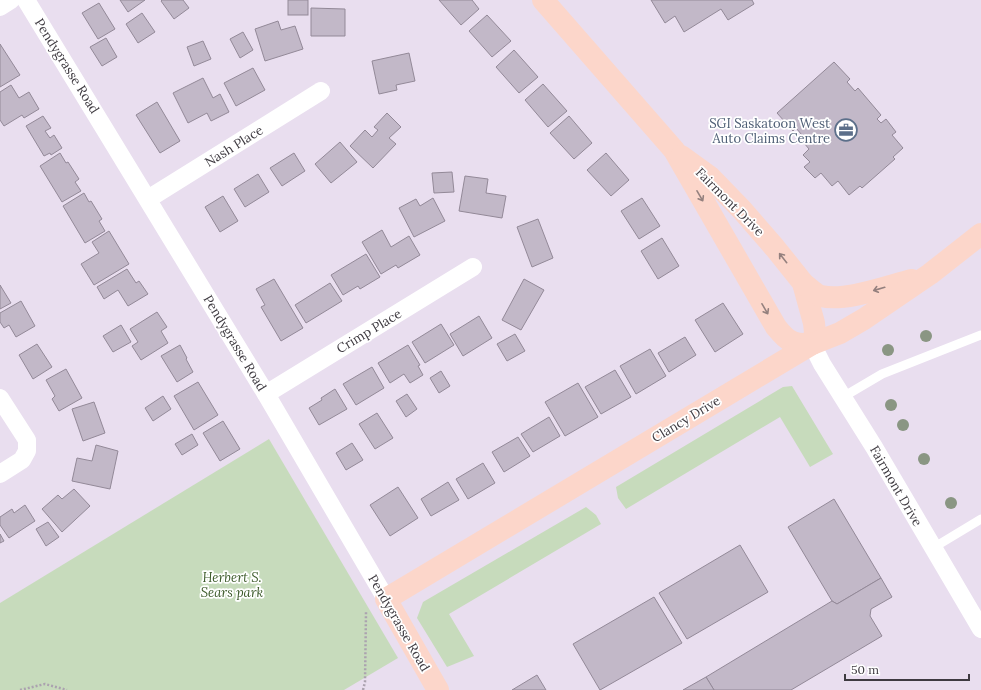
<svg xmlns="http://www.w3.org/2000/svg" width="981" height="690" font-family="Lora,serif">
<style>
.green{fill:#c7dbbc}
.building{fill:#c2b8c8;stroke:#938998}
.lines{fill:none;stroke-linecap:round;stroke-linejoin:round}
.path{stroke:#aba2af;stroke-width:2.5;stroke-dasharray:2 2;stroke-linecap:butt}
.lane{stroke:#fff;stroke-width:9}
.street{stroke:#fff;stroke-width:18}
.secondary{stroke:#fcd6ca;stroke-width:22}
.tree{fill:#8a9683}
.oneway{stroke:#94807e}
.labels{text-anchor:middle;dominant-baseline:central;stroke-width:3.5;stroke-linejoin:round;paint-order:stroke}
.street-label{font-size:13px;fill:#3e3a40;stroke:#fff}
.service-label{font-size:13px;fill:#4e5e75;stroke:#fff;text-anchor:end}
.park-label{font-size:13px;font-style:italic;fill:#3d5b2b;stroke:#fff}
</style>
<rect width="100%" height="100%" fill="#e9deef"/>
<g class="green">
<polygon points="792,386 833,454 810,467 780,417 626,509 618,498 616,487 783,387"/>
<polygon points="269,439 398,658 344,690 0,690 0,603"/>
<polygon points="586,507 596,515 601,524 449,614 474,656 447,667 417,618 423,602"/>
</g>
<g class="building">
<polygon points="120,0 145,0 128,12"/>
<polygon points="162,0 183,0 189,8 174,19 161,1"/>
<rect x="288" y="0" width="20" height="15"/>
<polygon points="439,0 472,0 479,9 461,25"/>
<polygon points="651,0 752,0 754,4 728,20 721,9 684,32 675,16 665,23"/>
<polygon points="99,3 115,29 98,39 82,13"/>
<polygon points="311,8 345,9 345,36 311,36"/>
<polygon points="142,13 155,32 138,43 126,24"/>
<polygon points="487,15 511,41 492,57 469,31"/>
<polygon points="278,21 281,30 295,26 303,49 265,61 255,29"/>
<polygon points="243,32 253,50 240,58 230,39"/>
<polygon points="106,38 117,57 102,66 90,47"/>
<polygon points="203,41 211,59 194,66 187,47"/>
<polygon points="0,44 20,75 0,87"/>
<polygon points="514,50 538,77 519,93 496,67"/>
<polygon points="409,53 415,81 396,85 397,90 379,94 372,61"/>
<polygon points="834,62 850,79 847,82 855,91 858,88 881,115 877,119 881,123 886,119 896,132 892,135 903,148 893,157 895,159 862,188 860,186 849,195 838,181 832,186 821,173 815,178 804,167 810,162 803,155 809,149 804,143 807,141 796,128 793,131 777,113"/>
<polygon points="253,68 265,90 236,106 224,83"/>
<polygon points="203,78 213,98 220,94 229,112 211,121 207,113 188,123 173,93"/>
<polygon points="543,84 567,111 548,127 525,100"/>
<polygon points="11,85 19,98 29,92 39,109 24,118 22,115 4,126 0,120 0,92"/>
<polygon points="157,102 180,141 160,153 136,115"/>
<polygon points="387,113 401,127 389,138 396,144 373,168 350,146 365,130 372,137 378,130 374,127"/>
<polygon points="43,116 51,128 45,131 50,138 54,135 62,148 51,155 50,153 44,156 26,126"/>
<polygon points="569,116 592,143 574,159 550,133"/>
<polygon points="340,142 357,162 331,183 315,164"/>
<polygon points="60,153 66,163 68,162 79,179 75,182 81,191 62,202 40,166"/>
<polygon points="294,153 305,171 282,186 270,168"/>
<polygon points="606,153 629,180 611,196 587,170"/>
<polygon points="452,172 454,192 434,193 432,173"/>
<polygon points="258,174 269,192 245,207 234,189"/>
<polygon points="465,176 488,179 486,193 506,196 502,218 459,211"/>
<polygon points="84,193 89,202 91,201 102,219 99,221 105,231 85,243 63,206"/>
<polygon points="223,196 238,221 220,232 205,207"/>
<polygon points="433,198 445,221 414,237 399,208 416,199 420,206"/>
<polygon points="642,198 660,226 639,239 621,211"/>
<polygon points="538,219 553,258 532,267 517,227"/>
<polygon points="382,230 391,247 409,236 420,255 398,268 396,265 381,274 362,242"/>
<polygon points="109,231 129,264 94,285 81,264 99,253 92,242"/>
<polygon points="662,238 679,266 658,279 641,251"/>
<polygon points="366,254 380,277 360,289 358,286 343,295 331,275"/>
<polygon points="127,269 136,283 139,281 148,294 128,306 118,290 104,299 97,287"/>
<polygon points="274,279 303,328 281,341 261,307 265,305 256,289"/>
<polygon points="524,279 544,290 521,330 502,320"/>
<polygon points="330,283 342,301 306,323 295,305"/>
<polygon points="0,285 11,303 0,309"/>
<polygon points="21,301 35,326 16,337 9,325 4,328 0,322 0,313"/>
<polygon points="723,303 743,334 715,352 695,320"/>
<polygon points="157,312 167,327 161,331 168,343 141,360 132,346 138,342 130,329"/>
<polygon points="479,316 492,338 463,356 450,334"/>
<polygon points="441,324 454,345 425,363 412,342"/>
<polygon points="121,325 131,342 113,352 103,336"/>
<polygon points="515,334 525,351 507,361 497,344"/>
<polygon points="685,337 696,355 669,372 658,353"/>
<polygon points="37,344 52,367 33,379 19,355"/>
<polygon points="180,345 187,358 186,359 193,372 177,382 161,356"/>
<polygon points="408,345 420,365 418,366 423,375 410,383 404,374 390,383 378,363"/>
<polygon points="650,349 666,376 636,394 620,366"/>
<polygon points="372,367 384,388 356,405 343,384"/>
<polygon points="66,369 82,398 59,411 52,399 55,396 46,380"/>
<polygon points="615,370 631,397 601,414 585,387"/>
<polygon points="441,371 450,386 439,393 430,378"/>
<polygon points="198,382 218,415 194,430 174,396"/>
<polygon points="578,383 598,417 565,436 545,402"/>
<polygon points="335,389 347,409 319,425 309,408 322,400 321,398"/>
<polygon points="407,394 417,409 406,417 396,401"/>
<polygon points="163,396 171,409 153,421 145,408"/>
<polygon points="94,402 105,433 83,441 72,409"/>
<polygon points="377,413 393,438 375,449 359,424"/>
<polygon points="549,417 560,436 533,452 521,434"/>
<polygon points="223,421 240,449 220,461 203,433"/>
<polygon points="192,434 198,445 182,455 175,444"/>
<polygon points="518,437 530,456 504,472 492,452"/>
<polygon points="352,443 363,460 346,470 336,453"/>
<polygon points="96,445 118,451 110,489 72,481 77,458 92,461"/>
<polygon points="483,463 495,483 468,499 456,479"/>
<polygon points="448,482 459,500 431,516 421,499"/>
<polygon points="398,487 418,518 390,536 370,505"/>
<polygon points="74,489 90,506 62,532 42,509 58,495 62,499"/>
<polygon points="834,499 881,578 837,604 832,601 788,527"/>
<polygon points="25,505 35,521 9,538 0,525 0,517 12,509 14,513"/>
<polygon points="48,522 59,537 46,546 36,529"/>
<polygon points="0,534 4,541 0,543"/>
<polygon points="740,545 768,592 687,639 659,593"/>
<polygon points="881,578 892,597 871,609 870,616 882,636 791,690 714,690 706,677 832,601 837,604"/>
<polygon points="654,597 682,643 600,690 573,644"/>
<polygon points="537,675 546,690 512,690"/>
<polygon points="706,677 714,690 683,690"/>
</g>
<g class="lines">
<g class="path">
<polyline points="20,690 45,684 67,690"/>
<polyline points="363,690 365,682 366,612"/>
</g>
<g class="lane">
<polyline points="843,397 882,374 981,335"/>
<polyline points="933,548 981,519"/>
</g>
<g class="street">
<polyline points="26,0 266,394 386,599"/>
<polyline points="0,7 11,0"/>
<polyline points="148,199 321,91"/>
<polyline points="812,344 822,364 874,447 981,629"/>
<polyline points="266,394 473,267"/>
<polyline points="0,398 27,440 27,451 22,460 0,474"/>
</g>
<g class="secondary">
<path d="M543,0L674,150L776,327C788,342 793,345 812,344"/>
<polyline points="681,156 710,177 742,210 775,248 803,283 814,323 815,333 812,344"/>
<path d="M803,283C808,287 815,294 821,296C845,302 888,286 912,280"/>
<polyline points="438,690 386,599 812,344 840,333 864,319 930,274 981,234"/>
</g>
</g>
<g class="tree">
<circle cx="926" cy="336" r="6"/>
<circle cx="888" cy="350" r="6"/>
<circle cx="891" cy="405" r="6"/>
<circle cx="903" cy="425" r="6"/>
<circle cx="924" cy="459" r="6"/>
<circle cx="951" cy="503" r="6"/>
</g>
<defs><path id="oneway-shaft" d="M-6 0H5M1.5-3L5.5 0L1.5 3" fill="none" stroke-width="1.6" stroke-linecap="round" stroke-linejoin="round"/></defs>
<g class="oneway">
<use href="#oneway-shaft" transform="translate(700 196) rotate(60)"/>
<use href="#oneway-shaft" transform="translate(783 258) rotate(-128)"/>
<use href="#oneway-shaft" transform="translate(879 289) rotate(164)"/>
<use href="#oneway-shaft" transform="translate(765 309) rotate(60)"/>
</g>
<defs>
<g id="office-ring" transform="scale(1.15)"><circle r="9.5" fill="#fff" stroke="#5c6f8a" stroke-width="1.5"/><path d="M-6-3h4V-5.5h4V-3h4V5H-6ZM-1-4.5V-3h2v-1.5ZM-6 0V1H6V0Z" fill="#5c6f8a"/></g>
</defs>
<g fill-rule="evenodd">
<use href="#office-ring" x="846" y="130"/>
</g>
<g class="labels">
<g class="street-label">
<text transform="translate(67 66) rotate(58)">Pendygrasse Road</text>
<text transform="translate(234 146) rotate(-32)">Nash Place</text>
<text transform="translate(730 202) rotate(45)">Fairmont Drive</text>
<text transform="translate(369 331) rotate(-31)">Crimp Place</text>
<text transform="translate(235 343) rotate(59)">Pendygrasse Road</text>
<text transform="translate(686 419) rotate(-31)">Clancy Drive</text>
<text transform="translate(896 486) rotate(60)">Fairmont Drive</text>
<text transform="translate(399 623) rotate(60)">Pendygrasse Road</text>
</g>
<g class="service-label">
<text x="830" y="123">SGI Saskatoon West<tspan x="830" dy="15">Auto Claims Centre</tspan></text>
</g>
<g class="park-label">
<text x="232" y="577">Herbert S.<tspan x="232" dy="15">Sears park</tspan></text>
</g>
</g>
<path d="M845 674v6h124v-6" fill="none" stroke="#3e3a40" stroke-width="2"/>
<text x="851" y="674" font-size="12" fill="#3e3a40" stroke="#ffffff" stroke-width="3" paint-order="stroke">50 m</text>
</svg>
